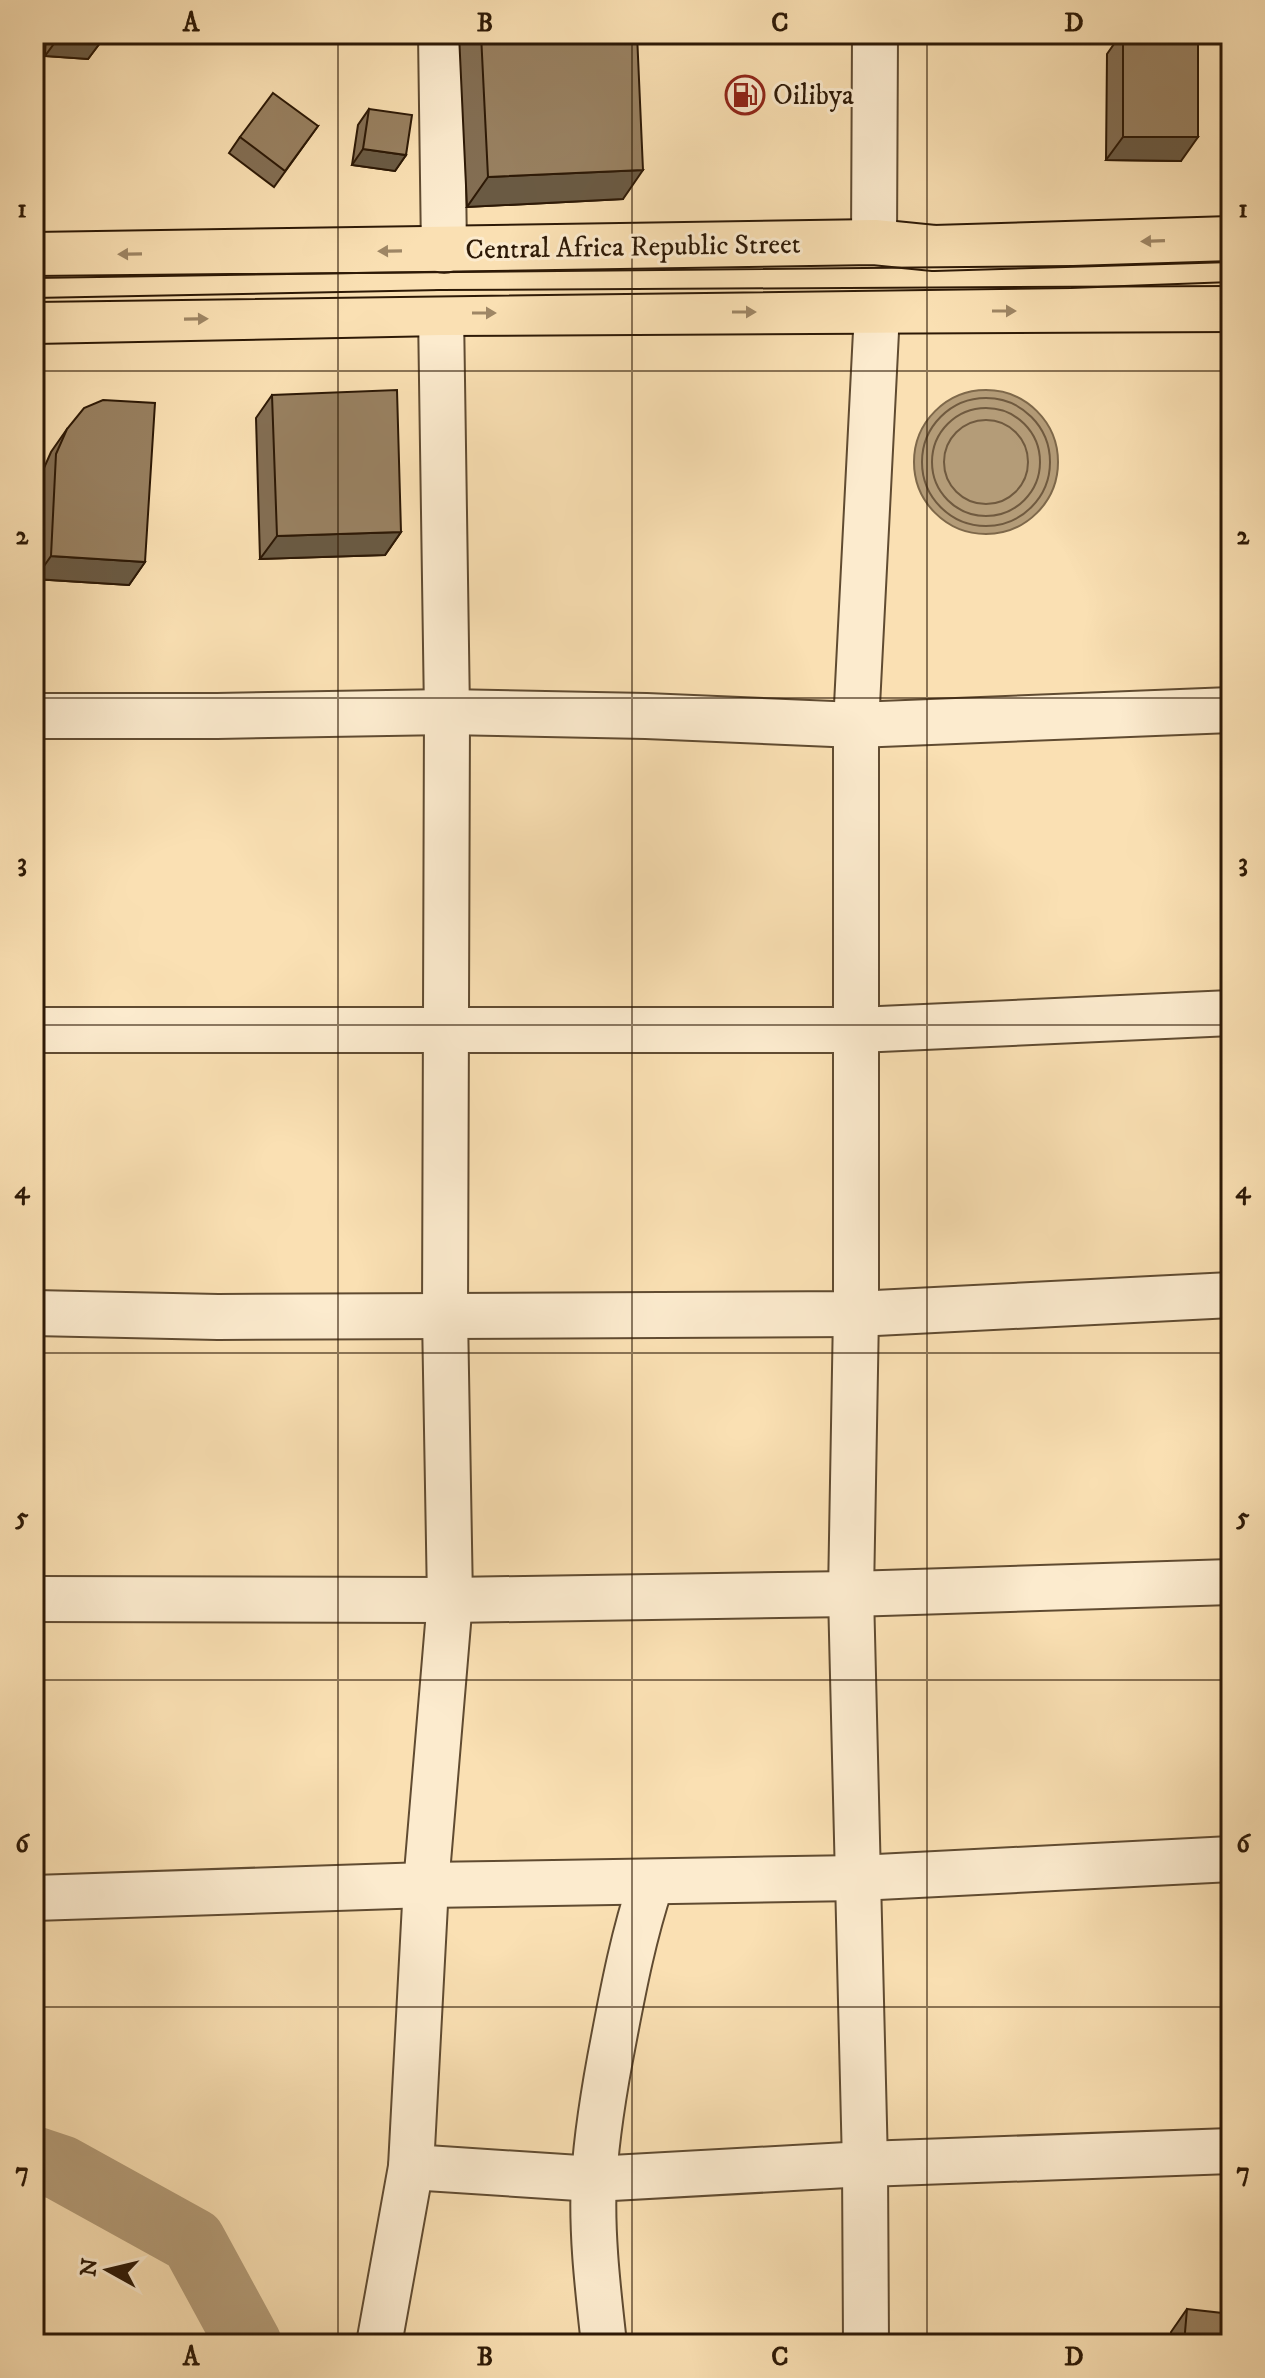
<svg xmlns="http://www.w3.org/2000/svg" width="1265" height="2378" font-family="'IM FELL DW Pica',serif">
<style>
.water{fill:#b49c78;stroke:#7e684a;stroke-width:2}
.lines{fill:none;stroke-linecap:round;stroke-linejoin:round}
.shore{stroke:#705a3f;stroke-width:2}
.river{stroke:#b49c78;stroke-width:66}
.minor-casing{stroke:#604b31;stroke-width:48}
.major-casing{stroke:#2d1906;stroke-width:48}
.minor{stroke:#fcebce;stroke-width:44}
.major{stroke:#fae0b3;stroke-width:44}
.tram{stroke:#2d1906;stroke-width:2}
.wall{fill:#836e53;stroke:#2d1906;stroke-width:2}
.shaded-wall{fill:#6a5a43;stroke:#2d1906;stroke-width:2}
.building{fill:#988060;stroke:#2d1906;stroke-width:2}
.oneway{fill:#9e8665}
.grid{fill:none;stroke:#2d1906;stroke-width:2;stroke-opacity:0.55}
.labels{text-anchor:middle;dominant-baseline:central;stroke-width:6;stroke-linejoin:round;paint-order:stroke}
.poi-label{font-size:28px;fill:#2d1906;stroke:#fcebce;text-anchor:start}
.street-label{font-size:28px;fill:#2d1906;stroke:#fcebce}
.neatline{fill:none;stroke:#2d1906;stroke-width:3}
.grid-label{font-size:26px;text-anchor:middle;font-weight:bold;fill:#2d1906}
</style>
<rect width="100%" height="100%" fill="#fae0b3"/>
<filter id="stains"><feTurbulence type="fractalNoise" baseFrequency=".0025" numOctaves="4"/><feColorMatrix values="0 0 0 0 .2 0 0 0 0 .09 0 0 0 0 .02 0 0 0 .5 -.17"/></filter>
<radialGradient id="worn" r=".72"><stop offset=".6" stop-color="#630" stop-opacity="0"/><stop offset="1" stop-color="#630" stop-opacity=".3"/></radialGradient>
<circle class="water" cx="986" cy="462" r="72"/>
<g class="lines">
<g class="shore">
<circle cx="986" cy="462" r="64"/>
<circle cx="986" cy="462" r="54"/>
<circle cx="986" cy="462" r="42"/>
</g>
<polyline class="river" points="34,2159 61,2168 193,2241 249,2344"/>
<g class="minor-casing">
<g id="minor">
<polyline points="441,34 444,250"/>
<polyline points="874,242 875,34"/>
<polyline points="34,716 217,716 447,712 646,716 856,725 1231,710"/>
<polyline points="34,1030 858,1030 1231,1013"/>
<polyline points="34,1313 218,1317 856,1314 1231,1295"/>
<polyline points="34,1599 450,1600 851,1594 1231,1582"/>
<polyline points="34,1898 426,1885 858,1878 1231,1859"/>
<polyline points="411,2167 594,2179 865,2164 1231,2151"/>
<polyline points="379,2344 411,2167 426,1885 450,1600 445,1316 447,712 441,313"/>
<path d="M604,2344C598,2290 591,2233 594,2178C597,2131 605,2084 614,2038C624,1985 634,1934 651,1883"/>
<polyline points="866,2344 865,2164 851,1594 856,1314 856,725 877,312"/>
</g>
</g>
<g class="major-casing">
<g id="major">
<polyline points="34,255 874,242 934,248 1231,239"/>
<polyline points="34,321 441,313 1231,309"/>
</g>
</g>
<use href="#minor" class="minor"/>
<use href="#major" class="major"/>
<g class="tram">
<polyline points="34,276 1073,266 1231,261"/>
<polyline points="34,302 1071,288 1231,282"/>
</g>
</g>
<g class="wall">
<polygon points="46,34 100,34 100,43 88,59 45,56"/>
<polygon points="459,34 637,34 623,199 467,207"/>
<polygon points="1121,34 1198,34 1181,161 1106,160 1107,54"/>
<polygon points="369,109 406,155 395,171 352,165 358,125"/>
<polygon points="318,126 274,187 229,153 240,137"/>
<polygon points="272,395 401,532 385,555 260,559 256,418"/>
<polygon points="67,429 145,562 129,585 35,579 40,477 51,452"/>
<polygon points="1187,2309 1231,2344 1170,2344 1171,2332"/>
</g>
<g class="shaded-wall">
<polygon points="56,41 100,43 88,59 45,56"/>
<polygon points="1123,137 1198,137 1181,161 1106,160"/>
<polygon points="363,149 406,155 395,171 352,165"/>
<polygon points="643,170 623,199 467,207 488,177"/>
<polygon points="401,532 385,555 260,559 277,536"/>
<polygon points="51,556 145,562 129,585 35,579"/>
</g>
<g class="building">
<polygon points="56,34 100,34 100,43 56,41"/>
<polygon points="481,34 637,34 643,170 488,177"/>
<rect x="1123" y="34" width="75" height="103"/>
<polygon points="273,93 318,126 285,171 240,137"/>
<polygon points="369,109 412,115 406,155 363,149"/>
<polygon points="397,390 401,532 277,536 272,395"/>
<polygon points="103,400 155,403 145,562 51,556 56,454 67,429 84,408"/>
<polygon points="1187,2309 1231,2314 1231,2344 1184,2344"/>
</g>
<defs><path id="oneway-solid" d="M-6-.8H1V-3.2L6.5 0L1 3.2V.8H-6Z" transform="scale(2)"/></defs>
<g class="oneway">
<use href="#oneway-solid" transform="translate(1153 241) rotate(178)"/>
<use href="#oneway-solid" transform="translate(390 251) rotate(179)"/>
<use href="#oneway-solid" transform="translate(130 254) rotate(179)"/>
<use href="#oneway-solid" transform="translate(1004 311)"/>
<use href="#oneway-solid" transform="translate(744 312)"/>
<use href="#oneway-solid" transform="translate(484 313)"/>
<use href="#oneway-solid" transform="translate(196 319) rotate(-1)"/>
</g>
<path class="grid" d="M338,34V2344M632,34V2344M927,34V2344M34,371H1231M34,698H1231M34,1025H1231M34,1353H1231M34,1680H1231M34,2007H1231"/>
<defs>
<g id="fuel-ring" transform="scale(2)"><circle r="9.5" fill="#fcebce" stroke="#8f2418" stroke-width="1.5"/><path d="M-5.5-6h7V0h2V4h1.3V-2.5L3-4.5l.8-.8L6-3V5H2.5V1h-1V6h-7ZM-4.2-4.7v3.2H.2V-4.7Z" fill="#8f2418"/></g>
</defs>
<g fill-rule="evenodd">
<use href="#fuel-ring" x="745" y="95"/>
</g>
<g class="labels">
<g class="poi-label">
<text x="773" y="95">Oilibya</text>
</g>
<g class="street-label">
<text transform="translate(633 247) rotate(-1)">Central Africa Republic Street</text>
</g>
</g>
<rect width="1265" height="2378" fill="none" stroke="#fae0b3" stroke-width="88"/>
<g transform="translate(108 2270) rotate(278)" stroke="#fcebce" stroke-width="6" paint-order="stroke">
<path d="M0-6L14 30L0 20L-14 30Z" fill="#2d1906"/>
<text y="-12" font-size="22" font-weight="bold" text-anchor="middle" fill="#2d1906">N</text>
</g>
<rect x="44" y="44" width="1177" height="2290" class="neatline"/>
<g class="grid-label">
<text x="191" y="31">A</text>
<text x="485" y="31">B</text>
<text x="780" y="31">C</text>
<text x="1074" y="31">D</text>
<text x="22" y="217">1</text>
<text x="1243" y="217">1</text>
<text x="22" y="544">2</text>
<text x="1243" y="544">2</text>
<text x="22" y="871">3</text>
<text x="1243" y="871">3</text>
<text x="22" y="1198">4</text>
<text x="1243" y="1198">4</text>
<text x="22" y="1525">5</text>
<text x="1243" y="1525">5</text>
<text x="22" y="1852">6</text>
<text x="1243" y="1852">6</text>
<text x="22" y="2180">7</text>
<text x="1243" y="2180">7</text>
<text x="191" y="2365">A</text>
<text x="485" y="2365">B</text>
<text x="780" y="2365">C</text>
<text x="1074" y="2365">D</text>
</g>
<rect width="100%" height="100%" filter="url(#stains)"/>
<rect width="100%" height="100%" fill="url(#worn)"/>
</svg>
